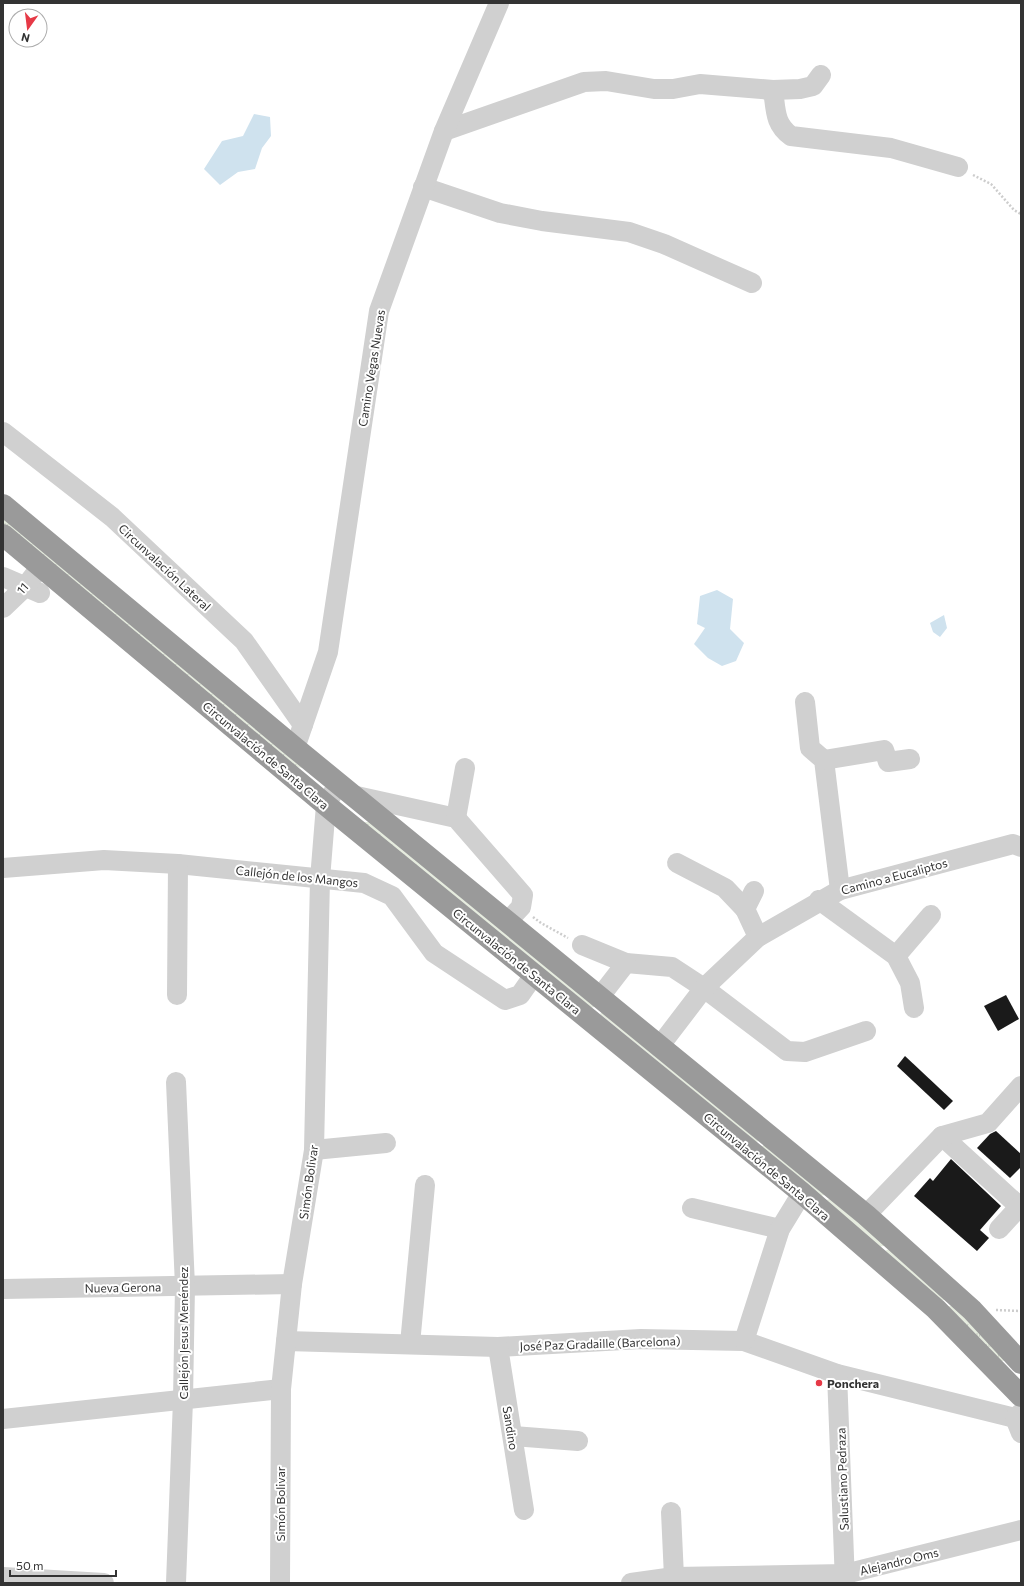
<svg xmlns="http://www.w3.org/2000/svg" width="1024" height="1586" font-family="Commissioner,sans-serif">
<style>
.grass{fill:url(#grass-tufts)}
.water{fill:#cfe2ee}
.building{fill:#1a1a1a}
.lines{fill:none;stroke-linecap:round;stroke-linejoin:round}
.path{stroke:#cdcdcd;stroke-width:2.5;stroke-dasharray:2 2;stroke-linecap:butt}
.minor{stroke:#d0d0d0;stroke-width:20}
.highway{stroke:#9a9a9a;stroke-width:22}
.poi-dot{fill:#e63946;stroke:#fff;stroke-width:1.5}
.labels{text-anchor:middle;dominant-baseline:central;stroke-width:4;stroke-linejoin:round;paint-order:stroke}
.street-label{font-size:12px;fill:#333;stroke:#fff}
.poi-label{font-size:12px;font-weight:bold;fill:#333;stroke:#fff;text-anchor:start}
</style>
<defs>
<pattern id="grass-tufts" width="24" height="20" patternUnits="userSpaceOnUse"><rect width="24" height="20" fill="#e6ecdf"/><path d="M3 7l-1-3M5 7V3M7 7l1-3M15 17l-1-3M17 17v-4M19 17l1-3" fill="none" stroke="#c6cbc0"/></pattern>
</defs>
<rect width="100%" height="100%" fill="#fff"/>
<g class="grass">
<polygon points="3,517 305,768 292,767 3,527"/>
<polygon points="363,822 376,822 597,1006 591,1008"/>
<polygon points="604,1010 762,1140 756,1142 600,1014"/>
<polygon points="767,1143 826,1195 818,1196 760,1148"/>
<polygon points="833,1198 888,1245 879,1247 823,1201"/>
<polygon points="893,1247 948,1299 941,1301 885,1251"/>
<polygon points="955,1305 1009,1360 996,1362 946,1307"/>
</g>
<g class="water">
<polygon points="254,114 270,117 271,136 262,148 255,169 238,172 220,185 204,169 222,141 243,136"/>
<polygon points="717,590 733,599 730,629 744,643 736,661 722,666 708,658 694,644 705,628 697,624 700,596"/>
<polygon points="944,615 947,628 940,637 933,632 930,623"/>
</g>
<g class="building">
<polygon points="1006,995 1019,1019 998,1031 984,1006"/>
<polygon points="905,1056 953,1101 944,1110 897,1066"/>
<polygon points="996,1131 1021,1154 1021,1167 1010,1178 977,1148 990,1134"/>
<polygon points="951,1159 1001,1206 980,1230 989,1238 977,1251 914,1196 930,1178 933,1181"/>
</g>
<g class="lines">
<g class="path">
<polyline points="973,175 991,184 1014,210 1021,214"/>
<polyline points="533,917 541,923 568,938"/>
<polyline points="996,1310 1021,1311"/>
</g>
<g class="minor">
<path d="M773,90C776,109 774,124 791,136L891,148L958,167"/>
<polyline points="444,131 584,82 606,81 654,89 673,89 700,84 773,90 800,89 813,86 821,75"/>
<polyline points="423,187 500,213 542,221 629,232 664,244 752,283"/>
<polyline points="3,432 112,517 244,641 303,725"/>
<polyline points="3,577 40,593"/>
<polyline points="3,608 25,587 41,566"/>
<polyline points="805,702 810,748 824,760 840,890"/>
<polyline points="295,748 328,652 379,311 444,131 499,3"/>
<polyline points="824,760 884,750 888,762 910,759"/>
<polyline points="352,795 456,818 523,895 521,907 507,922"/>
<polyline points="456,818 465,768"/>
<polyline points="677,863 725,888 745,909"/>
<polyline points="3,868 104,860 178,864 364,883 392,896 434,953 505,1000 520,995 534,975"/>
<polyline points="754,891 745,909 758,937"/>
<polyline points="819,900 896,956 910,983 914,1008"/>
<polyline points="582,945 626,963 672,967 704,988 787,1051 805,1052 866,1031"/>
<polyline points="896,956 931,915"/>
<polyline points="177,995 178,864"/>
<polyline points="599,998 626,963"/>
<polyline points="659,1047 704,988 758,937 840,890 1013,844 1021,847"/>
<polyline points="942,1136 1020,1207"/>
<polyline points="314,1150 386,1143"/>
<polyline points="692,1208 780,1229"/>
<polyline points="866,1215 942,1136 988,1123 1021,1086"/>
<polyline points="999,1229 1021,1205"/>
<polyline points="3,1289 292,1284"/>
<polyline points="286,1341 498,1347 641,1339 744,1341 837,1374 1015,1418 1021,1413"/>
<polyline points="744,1341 780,1229 802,1193"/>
<polyline points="410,1344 425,1185"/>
<polyline points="498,1347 524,1510"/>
<polyline points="837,1374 845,1583"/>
<polyline points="1015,1418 1021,1433"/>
<polyline points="3,1419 281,1389"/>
<polyline points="513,1436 578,1441"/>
<polyline points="671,1512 674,1577"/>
<polyline points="3,1577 104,1583"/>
<polyline points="176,1583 183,1400 185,1286 176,1082"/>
<polyline points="280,1583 281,1389 292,1284 314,1150 320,879 326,805 338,784"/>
<polyline points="631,1583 674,1577 845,1574 1021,1530"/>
</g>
<g class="highway">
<polyline points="3,505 295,748 866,1215 972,1310 1021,1363"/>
<polyline points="3,535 326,805 802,1193 936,1309 1021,1396"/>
</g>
</g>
<circle class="poi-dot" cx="819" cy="1383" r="4"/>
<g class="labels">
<g class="street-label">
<text transform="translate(371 368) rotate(-81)">Camino Vegas Nuevas</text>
<text transform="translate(165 567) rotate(43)">Circunvalación Lateral</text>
<text transform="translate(22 588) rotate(-48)">11</text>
<text transform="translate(266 755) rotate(40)">Circunvalación de Santa Clara</text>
<text transform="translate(297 876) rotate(6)">Callejón de los Mangos</text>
<text transform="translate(894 876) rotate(-15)">Camino a Eucaliptos</text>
<text transform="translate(517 961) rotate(39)">Circunvalación de Santa Clara</text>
<text transform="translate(767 1166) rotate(40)">Circunvalación de Santa Clara</text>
<text transform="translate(308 1182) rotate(-82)">Simón Bolivar</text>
<text transform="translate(123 1287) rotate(-1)">Nueva Gerona</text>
<text transform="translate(183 1333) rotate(-90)">Callejón Jesus Menéndez</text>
<text transform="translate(600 1343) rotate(-2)">José Paz Gradaille (Barcelona)</text>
<text transform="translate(511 1428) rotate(81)">Sandino</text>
<text transform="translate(842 1479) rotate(-92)">Salustiano Pedraza</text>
<text transform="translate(280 1504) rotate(-90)">Simón Bolivar</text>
<text transform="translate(899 1561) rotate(-14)">Alejandro Oms</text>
</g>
<g class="poi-label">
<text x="827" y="1383">Ponchera</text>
</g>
</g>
<rect width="1024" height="1586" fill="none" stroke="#333333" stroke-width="8"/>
<g transform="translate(28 28) rotate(194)"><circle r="19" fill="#ffffff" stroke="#adadad"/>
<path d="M0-3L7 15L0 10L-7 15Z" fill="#e63946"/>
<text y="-6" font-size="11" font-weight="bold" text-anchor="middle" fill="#333333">N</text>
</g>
<path d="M10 1570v6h106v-6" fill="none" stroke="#333333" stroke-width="2"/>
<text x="16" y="1570" font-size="12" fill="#333333" stroke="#ffffff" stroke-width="3" paint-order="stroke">50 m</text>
</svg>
